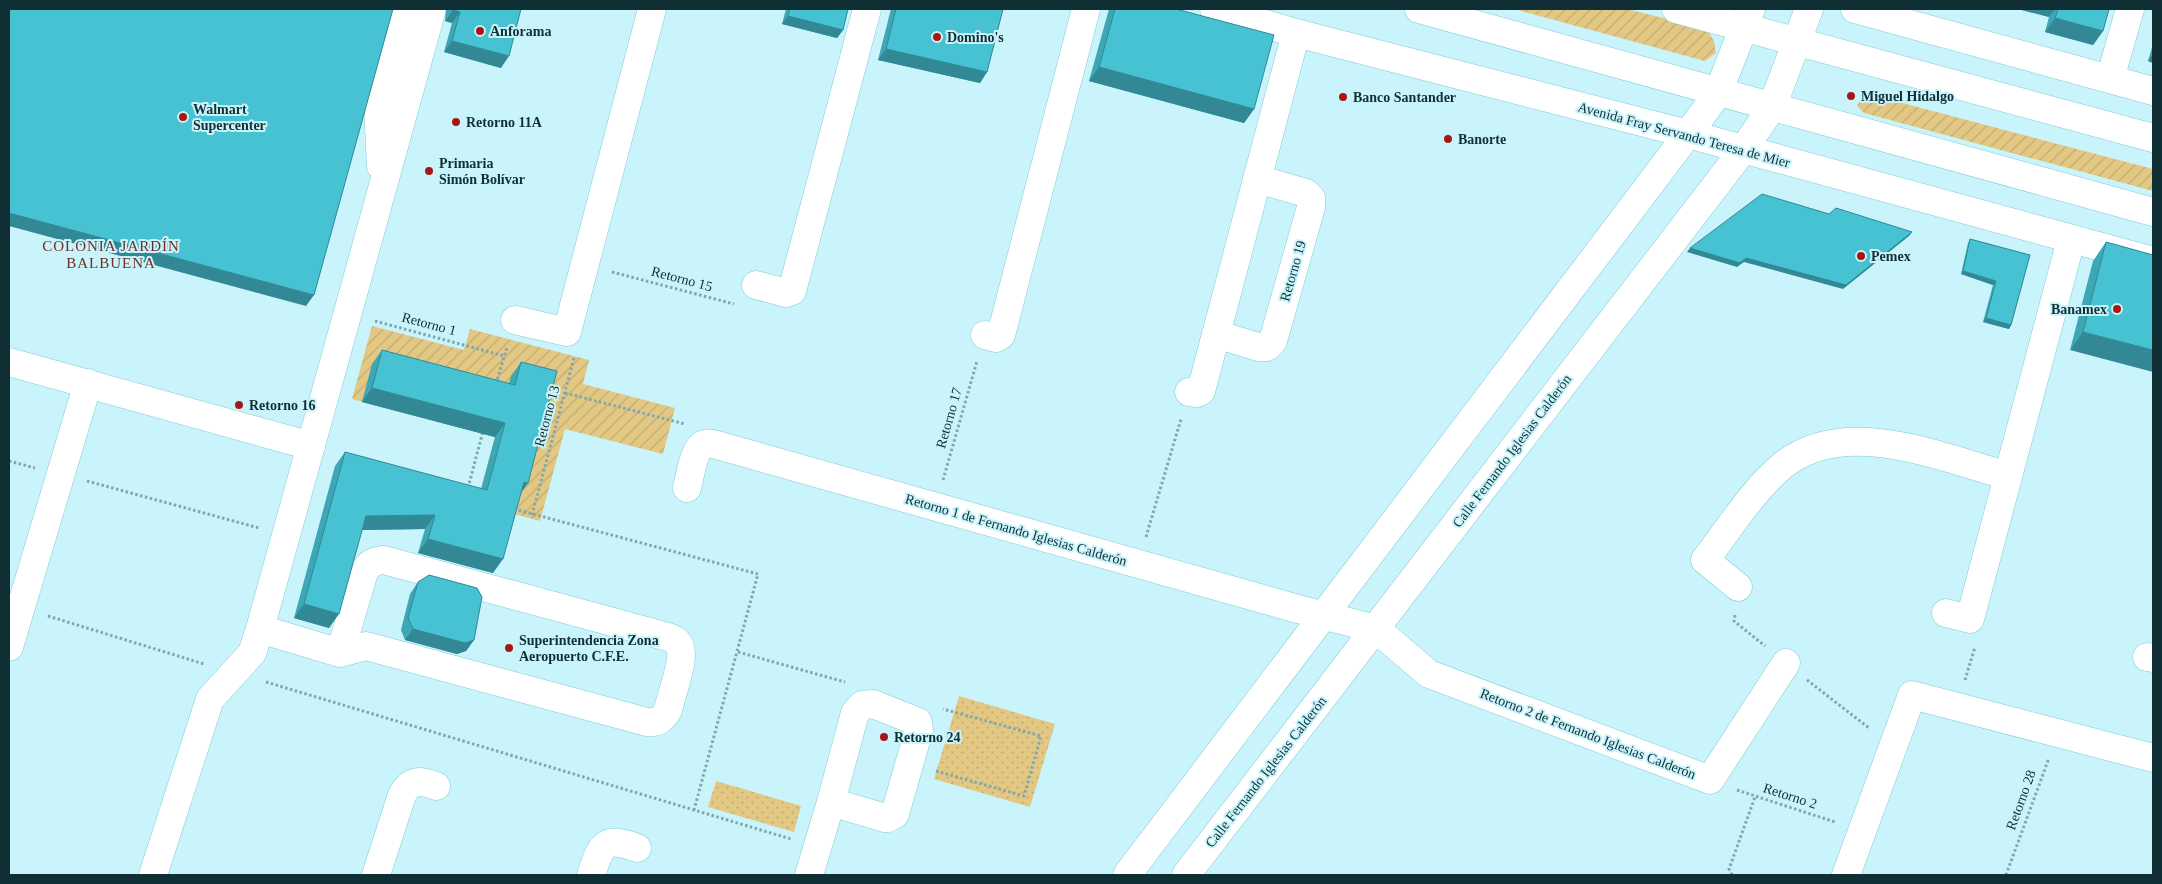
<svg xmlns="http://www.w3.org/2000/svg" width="2162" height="884" font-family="Georgia,serif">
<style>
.grass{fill:url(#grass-dots)}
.garden{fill:url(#garden-furrows)}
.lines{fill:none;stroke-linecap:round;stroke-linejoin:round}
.minor-casing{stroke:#81cbd7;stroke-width:29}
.major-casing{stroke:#81cbd7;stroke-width:29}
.path{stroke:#81a7ad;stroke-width:3;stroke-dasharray:2.5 2.5;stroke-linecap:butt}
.minor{stroke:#fff;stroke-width:28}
.major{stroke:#fff;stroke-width:28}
.wall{fill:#3da7b5}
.shaded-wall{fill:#328894}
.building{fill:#47c2d3;stroke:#328894}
.poi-dot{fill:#a81512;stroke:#c9f4fb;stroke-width:2}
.labels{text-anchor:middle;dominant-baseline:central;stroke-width:4;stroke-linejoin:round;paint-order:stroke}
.poi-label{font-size:14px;font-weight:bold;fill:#102f34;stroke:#c9f4fb;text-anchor:start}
.street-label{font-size:14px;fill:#102f34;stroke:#c9f4fb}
.neighbourhood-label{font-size:15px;letter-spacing:1px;fill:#712c25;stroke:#c9f4fb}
</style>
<defs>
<pattern id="grass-dots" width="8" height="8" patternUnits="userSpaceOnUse" patternTransform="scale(1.25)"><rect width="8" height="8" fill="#e3c884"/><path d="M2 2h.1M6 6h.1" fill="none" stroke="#c2ac73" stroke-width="1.8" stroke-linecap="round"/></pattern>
<pattern id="garden-furrows" width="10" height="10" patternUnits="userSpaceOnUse" patternTransform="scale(1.25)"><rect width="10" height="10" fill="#e3c884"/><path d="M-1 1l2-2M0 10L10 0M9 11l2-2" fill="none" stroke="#c2ac73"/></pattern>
</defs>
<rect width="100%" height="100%" fill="#c9f4fb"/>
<g class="grass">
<polygon points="959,696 1055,724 1030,807 934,779"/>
<polygon points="716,781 801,806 794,832 708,807"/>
</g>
<g class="garden">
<polygon points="1514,9 1627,9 1707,29 1714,41 1716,53 1705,61"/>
<polygon points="1872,95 2153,169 2153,191 1864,113 1857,106 1863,96"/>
<polygon points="372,326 464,350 470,329 589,360 583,384 675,408 663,454 565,429 540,521 477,504 495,437 352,399"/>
</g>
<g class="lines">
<g class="minor-casing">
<g id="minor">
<polyline points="1214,9 1296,33 1688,134 2153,261"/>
<polyline points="1855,9 2153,91"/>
<polyline points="2110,79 2130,9"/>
<polyline points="381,166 378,107 404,9"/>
<polyline points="756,285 786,293 792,291 867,9"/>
<polyline points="515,320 567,332 652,9"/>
<polyline points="1216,334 1258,347 1267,347 1273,341 1311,207 1311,198 1306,193 1257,179"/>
<polyline points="985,335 996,338 1001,335 1086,9"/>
<polyline points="9,362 311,446"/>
<polyline points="1189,392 1197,393 1201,391 1296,33"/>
<path d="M687,488C689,479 694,452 701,446C706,442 712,444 717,445L1298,609L1376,629L1429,674L1710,780L1786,663"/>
<path d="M1738,587L1705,560C1728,530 1754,489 1782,466C1844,415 1940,457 2008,476"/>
<polyline points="1946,613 1970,619 2071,240"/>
<path d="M260,629L340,653L366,646L647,722C658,723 662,720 668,710C671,696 685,659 680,647C678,641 674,639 668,637L384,560C374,561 369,563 364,572L340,653"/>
<polyline points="9,647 88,383"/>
<polyline points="2147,657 2153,658"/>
<polyline points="153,875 210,699 252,653 260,629 432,9"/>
<path d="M376,875L402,795C411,779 420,780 436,786"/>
<path d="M591,875C601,846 603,835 637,848"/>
<polyline points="809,875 831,802 855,713 862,705 873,704 918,722 919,730 895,814 888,818 885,818 831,802"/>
<polyline points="1127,875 1688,134 1718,93 1751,9"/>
<polyline points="1186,875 1743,150 1772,107 1809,9"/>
<polyline points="1846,875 1912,695 2153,758"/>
</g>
</g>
<g class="major-casing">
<g id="major">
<polyline points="1419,9 2153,212"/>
<polyline points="1676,9 2153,138"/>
</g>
</g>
<g class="path">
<polyline points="612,272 734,304"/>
<polyline points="375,321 504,356"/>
<polyline points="496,384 507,347"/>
<polyline points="565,393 685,424"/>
<polyline points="9,461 35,468"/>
<polyline points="943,480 977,361"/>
<polyline points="87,481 259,528"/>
<polyline points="468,488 483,431"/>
<polyline points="514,509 758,574 694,810"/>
<polyline points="532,515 574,358"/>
<polyline points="1146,537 1181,419"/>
<polyline points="1735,615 1734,621 1765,646"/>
<polyline points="48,616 204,664"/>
<polyline points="738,652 845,682"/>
<polyline points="1807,680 1869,728"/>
<polyline points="1965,680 1975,647"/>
<polyline points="266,682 791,839"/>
<polyline points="936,771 1024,796 1041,736 943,709"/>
<polyline points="1737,790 1835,822"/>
<polyline points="1732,875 1729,869 1755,797"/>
<polyline points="2006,875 2049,758"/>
</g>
<use href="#minor" class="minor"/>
<use href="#major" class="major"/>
</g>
<g class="wall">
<polygon points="446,9 521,9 501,68 444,52 452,23 445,21"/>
<polygon points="786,9 848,9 843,30 837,38 782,24"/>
<polygon points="891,9 1003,9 987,72 980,83 878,60"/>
<polygon points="1109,9 1176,9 1254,109 1244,123 1089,81"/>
<polygon points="2018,9 2109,9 2103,31 2093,45 2045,32 2049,17"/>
<polygon points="2153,44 2153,63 2148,61"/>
<polygon points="1970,239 2030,255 2011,325 2009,329 1983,322 1993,285 1961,274 1968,243"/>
<polygon points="2106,242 2153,255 2070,350 2093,261"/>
<polygon points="382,350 509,384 511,376 521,362 521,492 493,573 418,553 425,529 362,530 329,628 294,618 335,466 345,452 481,489 495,437 362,402 372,364"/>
<polygon points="418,582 474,640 466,651 457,654 405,640 401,630 410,594"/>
</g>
<g class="shaded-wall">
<polygon points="2018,9 2055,9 2049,17"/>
<polygon points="453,10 460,12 452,23 445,21"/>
<polygon points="788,16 843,30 837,38 782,24"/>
<polygon points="2055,18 2103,31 2093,45 2045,32"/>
<polygon points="452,41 509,56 501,68 444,52"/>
<polygon points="886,49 987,72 980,83 878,60"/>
<polygon points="2153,54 2153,63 2148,61"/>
<polygon points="1099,67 1254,109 1244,123 1089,81"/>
<polygon points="9,213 314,295 306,306 9,226"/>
<polygon points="1912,232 1909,236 1843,289 1744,262 1737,267 1687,252 1690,248 1746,258"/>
<polygon points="1963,271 1996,281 1993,285 1961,274"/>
<polygon points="1986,318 2011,325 2009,329 1983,322"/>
<polygon points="2083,332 2153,350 2153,372 2070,350"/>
<polygon points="372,388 505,423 495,437 362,402"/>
<polygon points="524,482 528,483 518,497"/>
<polygon points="435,515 425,529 356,530 366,516"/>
<polygon points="428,539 503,559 493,573 418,553"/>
<polygon points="304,604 339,614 329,628 294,618"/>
<polygon points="413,629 474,640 466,651 457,654 405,640"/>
</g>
<g class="building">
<polygon points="9,9 393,9 314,295 9,213"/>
<polygon points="453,9 521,9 509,56 452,41 460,12 453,10"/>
<polygon points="790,9 848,9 843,30 788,16"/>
<polygon points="896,9 1003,9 987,72 886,49"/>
<polygon points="1115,9 1176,9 1274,35 1254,109 1099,67"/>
<polygon points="2058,9 2109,9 2103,31 2055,18"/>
<polygon points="1762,194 1829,214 1836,208 1912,232 1846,285 1746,258 1740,263 1690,248"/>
<polygon points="1970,239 2030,255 2011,325 1986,318 1996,281 1963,271"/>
<polygon points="2106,242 2153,255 2153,350 2083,332"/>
<polygon points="382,350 515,385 521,362 557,371 528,483 524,482 503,559 428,539 435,515 366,516 339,614 304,604 345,452 487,490 505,423 372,388"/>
<polygon points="429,575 477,588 482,597 474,640 465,643 413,629 408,618 418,582"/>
</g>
<g class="poi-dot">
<circle cx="480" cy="31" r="5"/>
<circle cx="937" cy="37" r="5"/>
<circle cx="1851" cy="96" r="5"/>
<circle cx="1343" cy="97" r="5"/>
<circle cx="183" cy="117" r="5"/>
<circle cx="456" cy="122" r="5"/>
<circle cx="1448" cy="139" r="5"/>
<circle cx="429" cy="171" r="5"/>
<circle cx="1861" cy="256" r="5"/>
<circle cx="2117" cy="309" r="5"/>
<circle cx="239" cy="405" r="5"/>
<circle cx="509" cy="648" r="5"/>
<circle cx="884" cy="737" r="5"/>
</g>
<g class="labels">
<g class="poi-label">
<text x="490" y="31">Anforama</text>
<text x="947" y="37">Domino's</text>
<text x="1861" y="96">Miguel Hidalgo</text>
<text x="1353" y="97">Banco Santander</text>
<text x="193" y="109">Walmart<tspan x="193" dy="16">Supercenter</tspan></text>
<text x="466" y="122">Retorno 11A</text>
<text x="1458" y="139">Banorte</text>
<text x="439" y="163">Primaria<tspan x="439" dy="16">Simón Bolívar</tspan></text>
<text x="1871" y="256">Pemex</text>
<text x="2107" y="309" text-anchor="end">Banamex</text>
<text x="249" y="405">Retorno 16</text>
<text x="519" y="640">Superintendencia Zona<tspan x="519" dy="16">Aeropuerto C.F.E.</tspan></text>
<text x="894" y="737">Retorno 24</text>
</g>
<g class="street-label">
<text transform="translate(1684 135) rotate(15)">Avenida Fray Servando Teresa de Mier</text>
<text transform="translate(1293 271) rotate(-74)">Retorno 19</text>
<text transform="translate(682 279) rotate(15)">Retorno 15</text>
<text transform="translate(429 324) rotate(15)">Retorno 1</text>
<text transform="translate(547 416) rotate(-75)">Retorno 13</text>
<text transform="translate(949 418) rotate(-74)">Retorno 17</text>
<text transform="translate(1512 451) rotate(-53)">Calle Fernando Iglesias Calderón</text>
<text transform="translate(1016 530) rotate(16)">Retorno 1 de Fernando Iglesias Calderón</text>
<text transform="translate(1588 734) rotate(21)">Retorno 2 de Fernando Iglesias Calderón</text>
<text transform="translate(1266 772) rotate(-52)">Calle Fernando Iglesias Calderón</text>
<text transform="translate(1790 796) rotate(18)">Retorno 2</text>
<text transform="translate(2021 800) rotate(-70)">Retorno 28</text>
</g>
<g class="neighbourhood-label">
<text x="111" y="246">COLONIA JARDÍN<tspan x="111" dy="17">BALBUENA</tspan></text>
</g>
</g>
<rect width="2162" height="884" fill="none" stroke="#102f34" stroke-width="20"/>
</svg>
